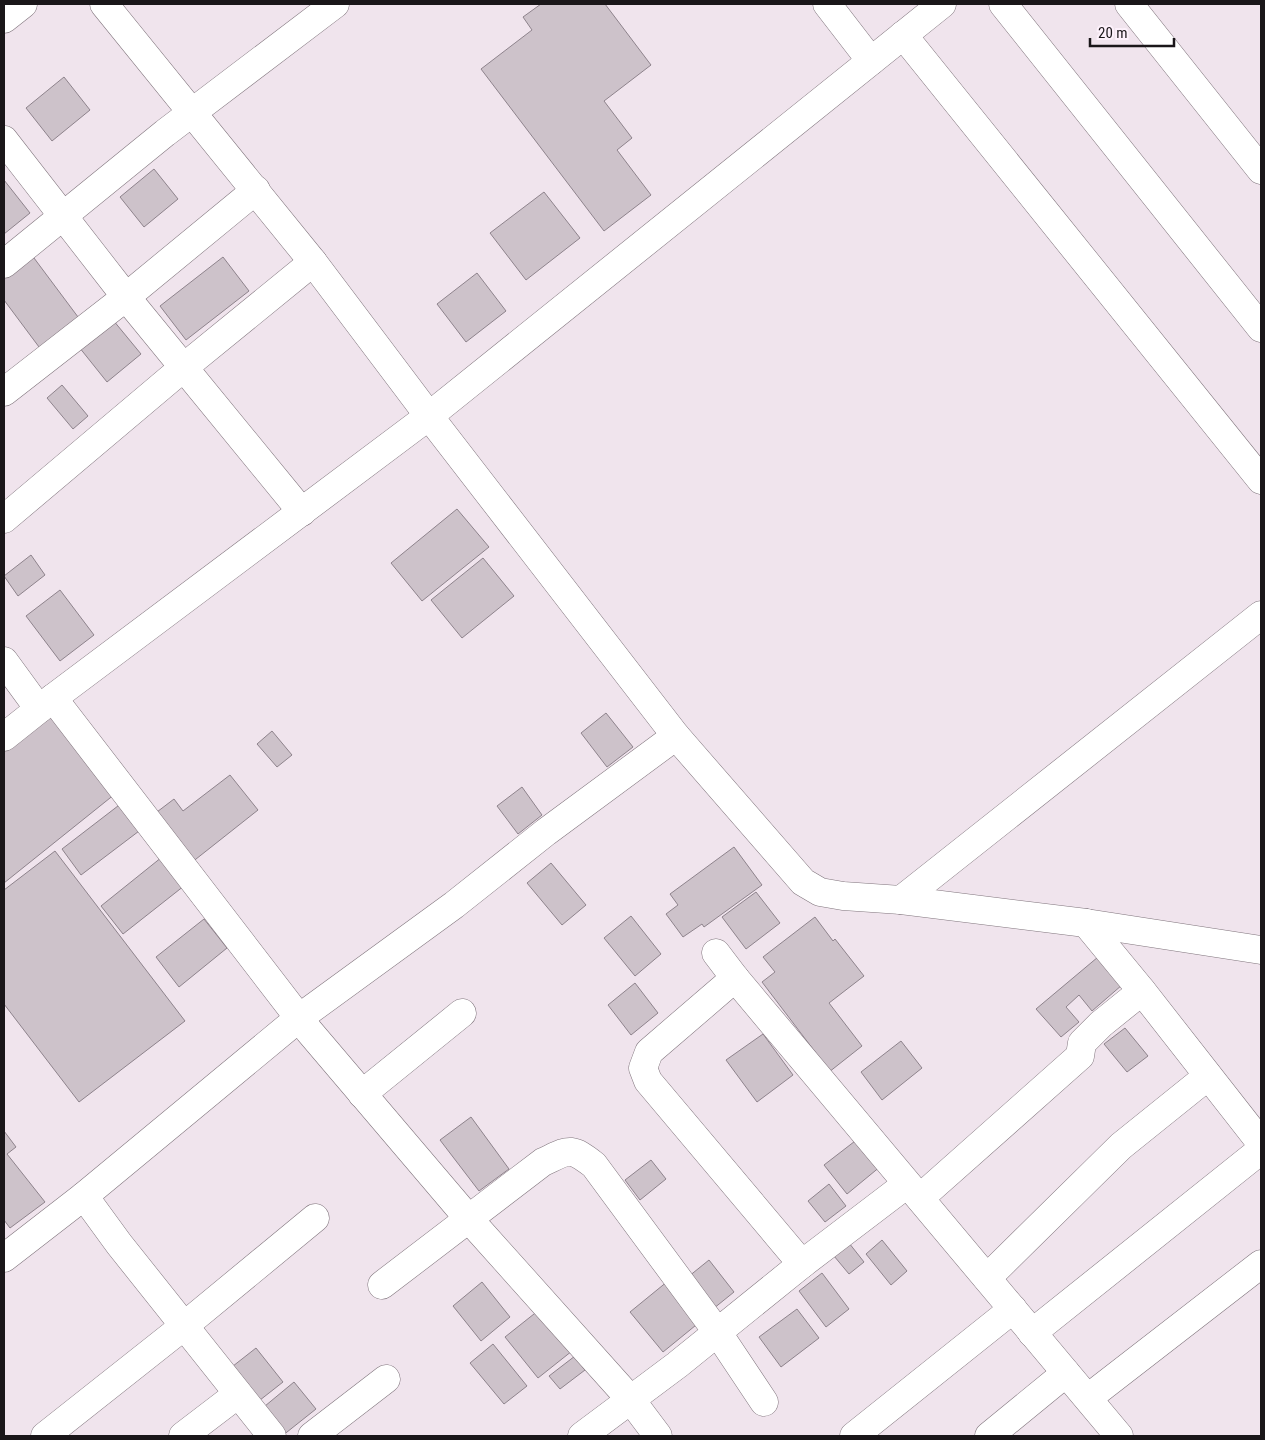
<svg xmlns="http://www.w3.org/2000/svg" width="1265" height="1440" font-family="'Roboto Condensed',sans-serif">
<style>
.building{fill:#cdc2ca;stroke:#8e838c}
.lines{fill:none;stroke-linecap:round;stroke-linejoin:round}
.minor-casing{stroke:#80757d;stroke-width:29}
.minor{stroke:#fff;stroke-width:28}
</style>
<rect width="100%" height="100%" fill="#f0e4ed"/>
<g class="building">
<polygon points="541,4 605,4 651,65 604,101 632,138 617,150 651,195 604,231 481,69 532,30 523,17"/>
<polygon points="64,77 90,110 52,141 26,108"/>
<polygon points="154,169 178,199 144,227 120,197"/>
<polygon points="4,180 30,213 4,234"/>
<polygon points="544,192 580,238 526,280 490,233"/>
<polygon points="31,254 84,325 45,355 4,300 4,275"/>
<polygon points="223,257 249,291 186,340 160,306"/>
<polygon points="477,273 506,311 466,342 437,304"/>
<polygon points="113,320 141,354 107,382 79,347"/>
<polygon points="62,385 88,416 73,429 47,398"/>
<polygon points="457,509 489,547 422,601 391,563"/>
<polygon points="31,555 45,575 18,596 4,576"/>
<polygon points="483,558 514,596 462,638 431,600"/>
<polygon points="60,590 94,635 60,661 26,616"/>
<polygon points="53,712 115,794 4,883 4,750"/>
<polygon points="606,713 633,747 607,767 581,733"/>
<polygon points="272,731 292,755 277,767 257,744"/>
<polygon points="230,775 258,810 191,863 153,815 174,799 183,811"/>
<polygon points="522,787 542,815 518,834 497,806"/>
<polygon points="127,799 147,825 81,875 62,849"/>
<polygon points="734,847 762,885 704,927 702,924 683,937 666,914 678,905 670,894"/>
<polygon points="55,851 185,1021 79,1102 4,1004 4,890"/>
<polygon points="167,853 189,882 123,934 101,906"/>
<polygon points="551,863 586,905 562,925 527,883"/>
<polygon points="756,892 780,923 746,949 722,917"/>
<polygon points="631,916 661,954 635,976 604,938"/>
<polygon points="815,917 833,941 835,939 864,976 829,1003 862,1046 824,1076 813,1061 819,1057 762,982 775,972 763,957"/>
<polygon points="204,919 227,948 179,987 156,957"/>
<polygon points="1098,957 1122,985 1092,1011 1079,995 1066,1007 1079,1022 1061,1037 1036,1009"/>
<polygon points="635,983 658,1013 631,1035 608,1005"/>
<polygon points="1125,1028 1148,1056 1127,1072 1104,1044"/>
<polygon points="763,1034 793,1075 757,1102 726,1060"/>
<polygon points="901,1041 922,1068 882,1100 861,1072"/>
<polygon points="471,1117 509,1169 479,1191 440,1140"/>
<polygon points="4,1131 16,1147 7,1154 45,1202 10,1228 4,1220"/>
<polygon points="859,1138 881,1166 847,1194 824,1165"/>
<polygon points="651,1160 666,1179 640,1200 625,1180"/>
<polygon points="829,1184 846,1206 825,1222 808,1201"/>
<polygon points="882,1240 907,1271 891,1285 866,1254"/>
<polygon points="849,1243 864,1262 849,1274 834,1256"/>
<polygon points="709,1260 734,1292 708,1313 683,1281"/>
<polygon points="822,1273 849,1309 826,1327 799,1291"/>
<polygon points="668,1281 701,1321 663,1352 630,1312"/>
<polygon points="482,1282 510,1317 481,1341 453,1306"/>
<polygon points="797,1309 819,1338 781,1367 759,1337"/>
<polygon points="539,1310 572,1351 538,1378 505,1337"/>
<polygon points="493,1344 527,1386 504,1404 470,1363"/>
<polygon points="256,1348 283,1382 255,1404 228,1370"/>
<polygon points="575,1356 585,1370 560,1389 549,1376"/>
<polygon points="294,1382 316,1409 282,1436 259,1411"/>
</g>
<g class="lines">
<g class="minor-casing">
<g id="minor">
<polyline points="104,4 313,262 429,416 676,736 803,882 820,892 843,896 901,900 1086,923 1261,950"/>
<polyline points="827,4 871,61"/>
<polyline points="1003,4 1261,328"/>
<polyline points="1129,4 1261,170"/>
<polyline points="4,19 23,4"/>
<polyline points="903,35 1261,480"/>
<polyline points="4,140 126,297 302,512"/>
<polyline points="4,264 165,133 335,4"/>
<polyline points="4,392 126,297 256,190"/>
<polyline points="4,519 183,368 313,262"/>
<polyline points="4,661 39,709"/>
<polyline points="53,698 309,1031 468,1218 631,1400 658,1436"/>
<polyline points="4,737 53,698 429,416 942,4"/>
<polyline points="901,900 1261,615"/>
<polyline points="1086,923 1142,991 1261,1143"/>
<polyline points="716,953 735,978 1119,1436"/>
<polyline points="735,978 649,1052 643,1068 648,1081 802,1264"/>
<polyline points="362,1094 462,1013"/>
<polyline points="920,1198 1080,1056 1082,1043 1101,1024 1142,991"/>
<polyline points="4,1258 84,1196"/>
<polyline points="987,1278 1121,1146 1208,1076"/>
<path d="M382,1285L543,1162C569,1150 570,1146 594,1165L718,1333L764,1402"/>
<polyline points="1032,1333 1261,1150"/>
<polyline points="1088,1398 1261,1264"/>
<polyline points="45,1436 184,1326 315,1218"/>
<polyline points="183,1436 238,1394"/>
<polyline points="272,1436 119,1244 84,1196 299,1018 454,905 546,832 676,736"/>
<polyline points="312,1436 386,1379"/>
<polyline points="582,1436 677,1365 802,1264 907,1184"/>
<polyline points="854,1436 1013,1309"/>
<polyline points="989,1436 1066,1373"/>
</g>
</g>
<use href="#minor" class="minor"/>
</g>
<rect width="1265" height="1440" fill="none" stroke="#1a1619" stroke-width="10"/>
<path d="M1090 38v8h84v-8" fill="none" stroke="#1a1619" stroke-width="2.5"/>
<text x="1098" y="38" font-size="15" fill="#1a1619" stroke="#fdf1fb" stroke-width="4" paint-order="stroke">20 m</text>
</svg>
